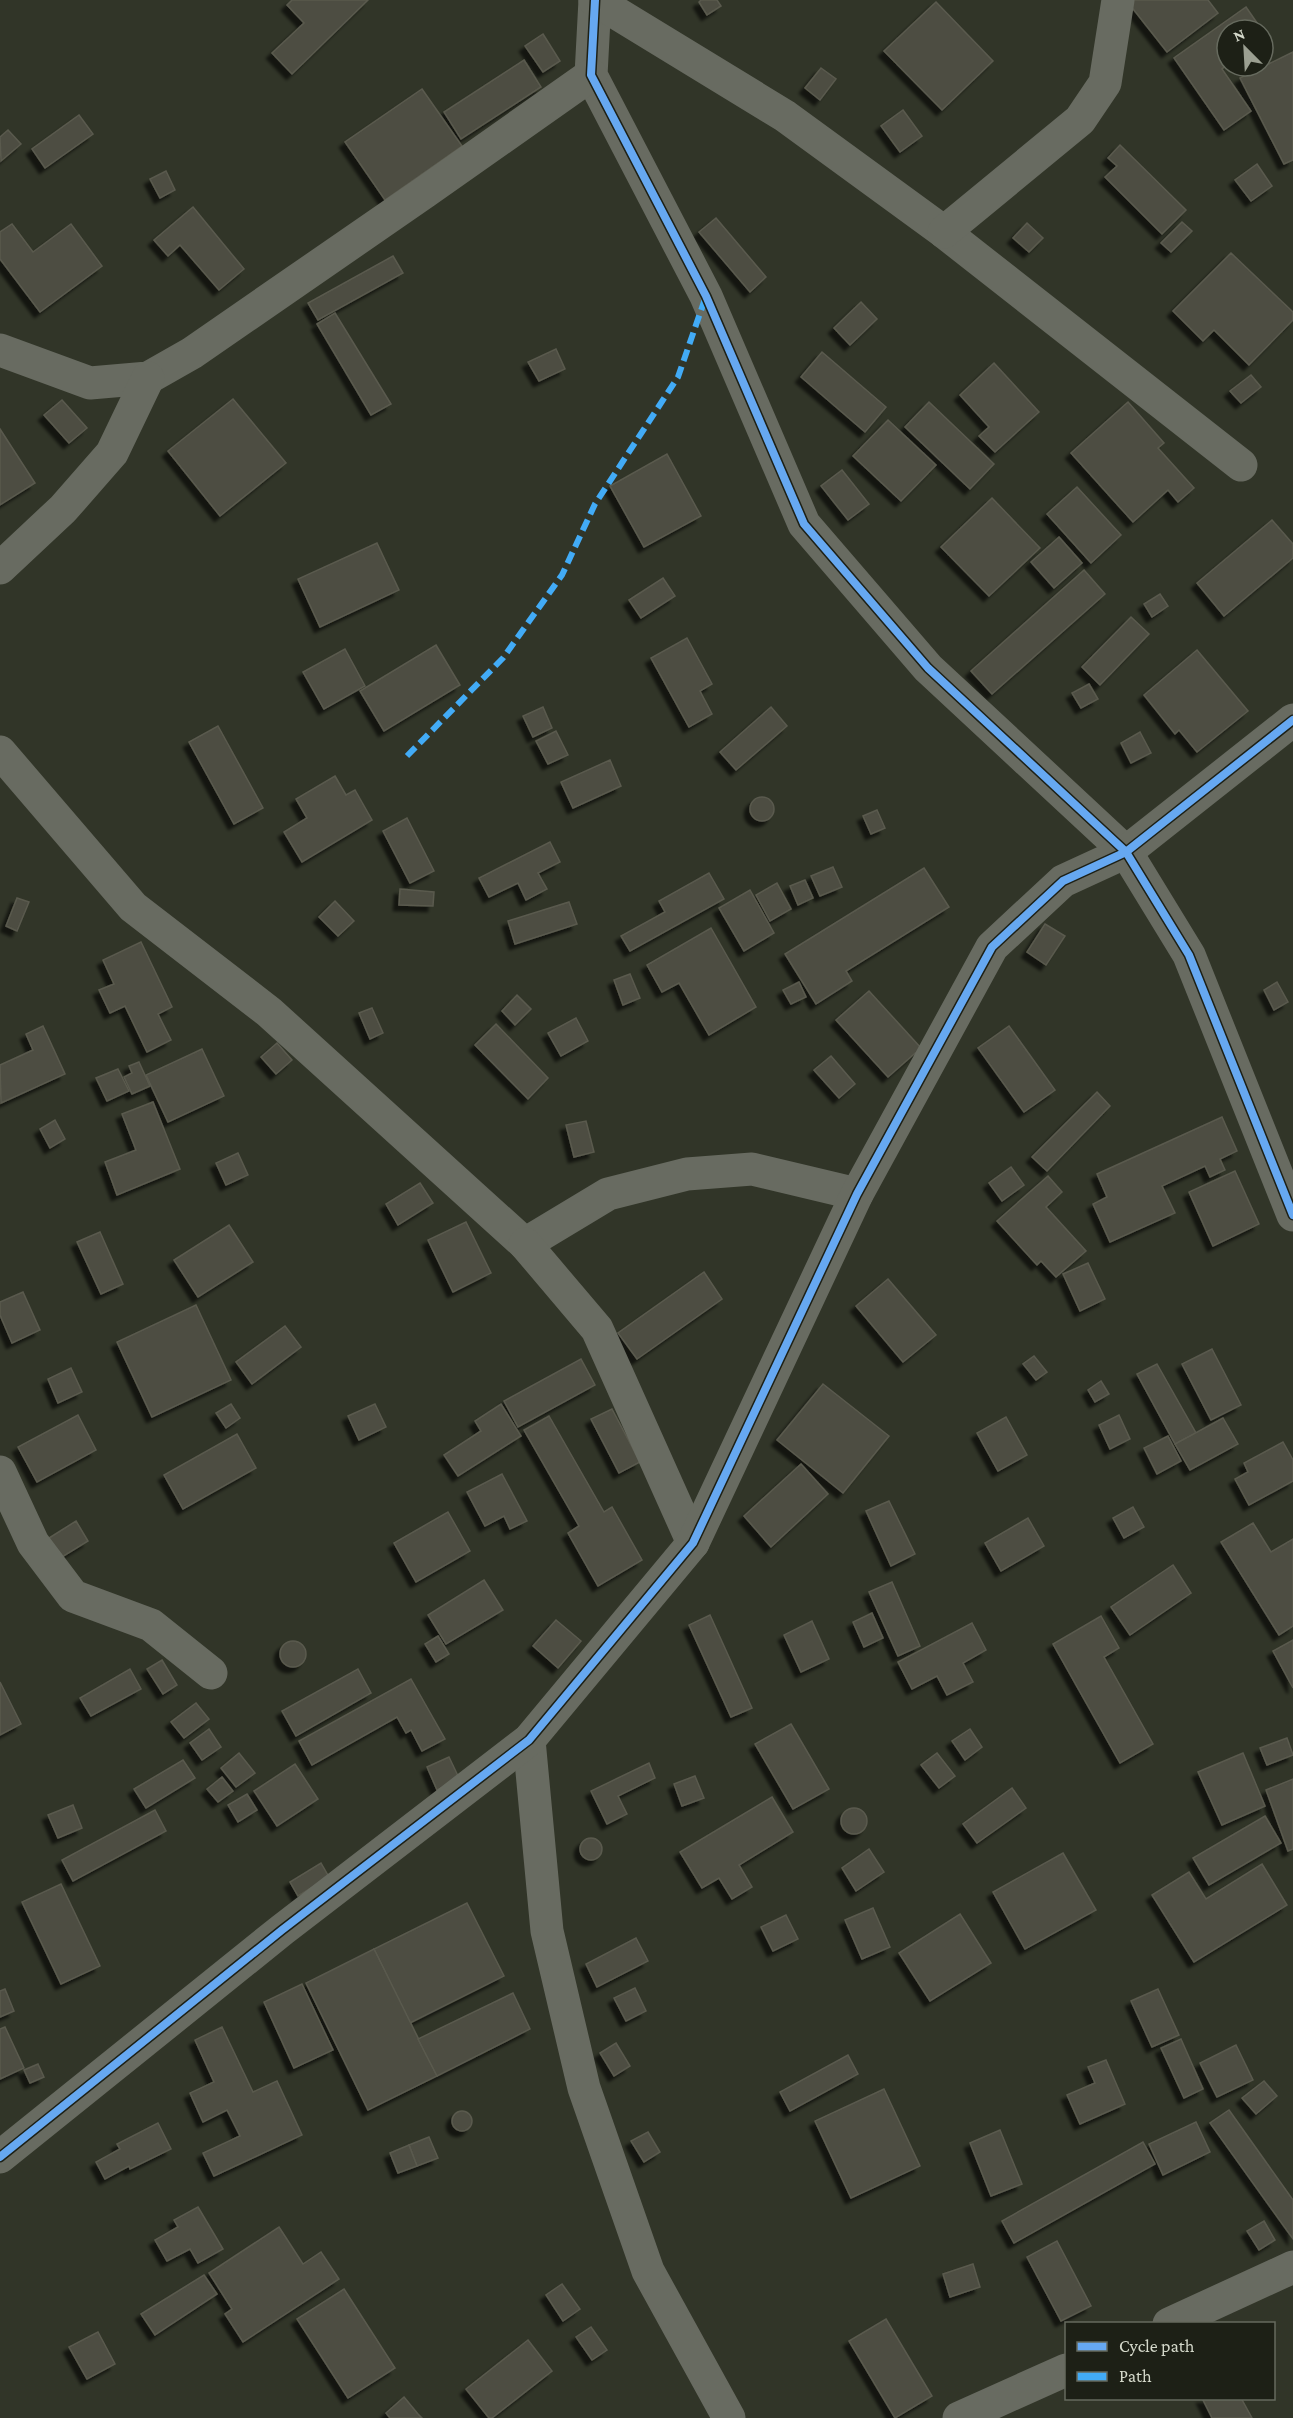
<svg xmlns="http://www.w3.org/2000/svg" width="1293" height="2418" font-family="'Crimson Pro',serif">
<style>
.building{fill:#4d4d42;stroke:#5a5a4e;stroke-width:1.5;filter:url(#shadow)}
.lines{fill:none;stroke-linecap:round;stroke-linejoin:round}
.street{stroke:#686b61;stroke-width:33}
.quiet{stroke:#42abf6;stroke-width:6;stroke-dasharray:12 6;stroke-linecap:butt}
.cycleway-casing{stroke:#1d2016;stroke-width:11}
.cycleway{stroke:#66a8f1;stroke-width:8}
</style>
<defs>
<filter id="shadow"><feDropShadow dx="-5.5" dy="5.5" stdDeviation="1.5" flood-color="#0009"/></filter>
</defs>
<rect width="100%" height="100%" fill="#313528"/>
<g class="building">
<polygon points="292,0 368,0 292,74 272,53 304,23 287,5"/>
<polygon points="701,0 717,0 721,6 707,15 699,2"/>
<polygon points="1126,0 1208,0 1218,13 1167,52"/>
<polygon points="936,2 993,61 942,110 884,51"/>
<polygon points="1246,7 1262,30 1227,30 1227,65 1222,69 1251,111 1224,130 1174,58"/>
<polygon points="543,34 560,61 543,72 525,46"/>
<polygon points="1293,52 1293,160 1284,164 1240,78"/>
<polygon points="524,60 541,87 461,139 444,112"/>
<polygon points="821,68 836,79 820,100 805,88"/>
<polygon points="422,89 462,146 385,200 345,142"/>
<polygon points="903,110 922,136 900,152 881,126"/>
<polygon points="79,115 93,134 45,168 32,149"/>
<polygon points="8,130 21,144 1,161 0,137"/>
<polygon points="1120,145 1186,210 1162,234 1105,177 1117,166 1108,158"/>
<polygon points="1257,164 1272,186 1251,201 1235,180"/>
<polygon points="166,171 175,190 160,198 150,179"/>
<polygon points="193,207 244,269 219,290 180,245 168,256 154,240"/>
<polygon points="716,218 766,277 750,292 699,232"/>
<polygon points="1182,222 1192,231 1171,252 1161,243"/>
<polygon points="1027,223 1043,238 1029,252 1013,238"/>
<polygon points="12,224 33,252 71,224 102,266 40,312 0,259 0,232"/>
<polygon points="1231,253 1293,312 1293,320 1249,365 1214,330 1203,341 1173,311"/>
<polygon points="393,256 403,273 318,320 308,303"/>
<polygon points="861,302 877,319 850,345 834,328"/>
<polygon points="335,313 391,404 371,415 317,324"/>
<polygon points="556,349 565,369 539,381 528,362"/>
<polygon points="822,352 886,407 865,432 801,377"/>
<polygon points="994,363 1039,412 995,452 979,436 989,427 960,395"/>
<polygon points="1251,375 1261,387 1241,403 1230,391"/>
<polygon points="233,399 286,463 220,516 168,451"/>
<polygon points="62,400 87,428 69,443 44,415"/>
<polygon points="929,402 994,464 970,489 905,427"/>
<polygon points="1128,402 1164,443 1158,448 1194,488 1178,502 1168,490 1133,522 1071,453"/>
<polygon points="888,420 936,465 901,501 853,456"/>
<polygon points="0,429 35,483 0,505"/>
<polygon points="667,454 701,516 644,547 610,486"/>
<polygon points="842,470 869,504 848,520 821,486"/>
<polygon points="1077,487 1121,535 1091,563 1047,514"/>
<polygon points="992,498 1040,548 989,596 941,547"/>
<polygon points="1272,520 1293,544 1293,558 1224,616 1197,583"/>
<polygon points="1059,537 1082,563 1054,588 1031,562"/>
<polygon points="377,543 399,590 320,627 298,579"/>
<polygon points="1084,570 1105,594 992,694 971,671"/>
<polygon points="663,578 675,596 641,618 629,600"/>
<polygon points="1160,594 1168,606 1152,617 1144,604"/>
<polygon points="1131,617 1149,634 1100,685 1082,667"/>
<polygon points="687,638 712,684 700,691 712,714 689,727 651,658"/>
<polygon points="436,645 460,685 384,731 360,691"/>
<polygon points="345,649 365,686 324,709 303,672"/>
<polygon points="1197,650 1248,711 1197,752 1179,730 1175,734 1144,695"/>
<polygon points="1089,684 1098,699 1081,708 1072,693"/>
<polygon points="543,707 552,728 533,737 523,716"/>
<polygon points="771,707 787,726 736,770 720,752"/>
<polygon points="218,726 263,808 234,824 189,742"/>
<polygon points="556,731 568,755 548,764 536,741"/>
<polygon points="1140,732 1151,753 1131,763 1121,743"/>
<polygon points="610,760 621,786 573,808 561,782"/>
<polygon points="335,776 346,795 355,790 372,820 302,862 284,832 307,818 296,799"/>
<circle cx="762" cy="809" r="12"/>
<polygon points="877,810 885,828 871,834 863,816"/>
<polygon points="407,818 434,871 410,883 383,831"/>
<polygon points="550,842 560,862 538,873 547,889 526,900 518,883 489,897 479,878"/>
<polygon points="833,867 842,887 820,896 811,876"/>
<polygon points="924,868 949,907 846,971 852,981 816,1004 785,954"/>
<polygon points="709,873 724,899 630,951 621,936 665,912 659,901"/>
<polygon points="805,880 813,898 798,905 790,886"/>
<polygon points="777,883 791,909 770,921 756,895"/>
<polygon points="400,889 434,892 433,906 399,905"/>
<polygon points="750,890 774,933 744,951 719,908"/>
<polygon points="17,898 29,902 17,931 6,926"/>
<polygon points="335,901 354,921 338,936 319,917"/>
<polygon points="569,902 577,924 515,944 508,921"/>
<polygon points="1045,924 1065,936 1046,965 1027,952"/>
<polygon points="711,928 756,1007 709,1035 679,983 662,992 647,965"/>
<polygon points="141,942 172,1007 158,1014 171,1040 147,1052 125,1006 110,1013 99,990 114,984 103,960"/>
<polygon points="630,974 640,998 623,1005 614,980"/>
<polygon points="799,982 806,997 791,1004 783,990"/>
<polygon points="1277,982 1288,1002 1274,1010 1264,990"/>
<polygon points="869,991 921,1048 888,1077 836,1020"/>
<polygon points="517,995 531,1009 515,1025 502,1011"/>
<polygon points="372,1008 383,1033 370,1039 359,1013"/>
<polygon points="576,1018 588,1041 561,1056 548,1033"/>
<polygon points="496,1024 548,1078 528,1099 475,1045"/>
<polygon points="43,1026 65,1074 1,1103 0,1065 33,1050 26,1034"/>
<polygon points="1009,1026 1055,1090 1024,1112 978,1048"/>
<polygon points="277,1043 292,1060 276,1074 261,1057"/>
<polygon points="202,1049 224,1096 168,1122 146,1075"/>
<polygon points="831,1056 855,1084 839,1098 814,1070"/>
<polygon points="139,1062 150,1086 132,1094 124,1077 132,1073 129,1066"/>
<polygon points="118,1069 129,1091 107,1101 96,1078"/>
<polygon points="1097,1092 1110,1106 1047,1171 1032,1157"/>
<polygon points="153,1102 180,1169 117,1195 105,1162 136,1150 122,1114"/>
<polygon points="1222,1117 1237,1151 1220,1159 1225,1170 1210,1177 1205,1166 1162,1186 1175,1213 1110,1242 1093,1204 1107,1197 1097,1174"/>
<polygon points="55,1120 65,1139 50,1148 40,1129"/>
<polygon points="586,1121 594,1152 574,1157 566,1125"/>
<polygon points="238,1153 248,1175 226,1185 216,1163"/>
<polygon points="1011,1167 1024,1185 1002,1201 989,1183"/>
<polygon points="1235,1171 1259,1224 1213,1246 1189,1192"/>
<polygon points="1048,1176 1062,1192 1046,1207 1086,1251 1056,1277 1041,1261 1037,1265 997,1221"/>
<polygon points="420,1183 433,1203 398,1225 386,1204"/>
<polygon points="466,1222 491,1273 453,1292 428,1240"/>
<polygon points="229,1225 253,1262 198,1297 174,1260"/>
<polygon points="100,1232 123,1284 101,1294 77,1242"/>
<polygon points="1088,1263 1105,1299 1080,1311 1063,1274"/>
<polygon points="704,1272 722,1299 637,1359 618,1333"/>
<polygon points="888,1279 936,1335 903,1362 856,1306"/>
<polygon points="23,1292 40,1330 12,1343 0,1315 0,1302"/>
<polygon points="196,1305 231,1380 152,1417 117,1342"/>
<polygon points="285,1326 301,1347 252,1384 236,1362"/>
<polygon points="1212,1349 1241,1405 1211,1420 1182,1364"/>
<polygon points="1034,1356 1047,1372 1036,1380 1023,1364"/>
<polygon points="581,1359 595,1385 518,1427 504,1401"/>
<polygon points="1157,1364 1196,1433 1175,1444 1137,1374"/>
<polygon points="71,1368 82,1392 58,1403 48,1379"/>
<polygon points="1101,1381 1109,1394 1095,1402 1088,1390"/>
<polygon points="823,1384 889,1436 843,1493 777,1440"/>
<polygon points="231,1404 240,1418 226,1428 216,1413"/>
<polygon points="375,1404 386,1427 359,1440 348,1416"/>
<polygon points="501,1404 521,1436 458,1476 444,1455 481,1431 475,1421"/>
<polygon points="612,1409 640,1462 619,1473 591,1419"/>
<polygon points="78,1415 96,1450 37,1482 18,1447"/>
<polygon points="1119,1415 1130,1439 1110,1449 1099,1425"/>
<polygon points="549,1416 604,1512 612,1507 642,1560 598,1586 568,1533 579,1526 524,1430"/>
<polygon points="1006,1417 1027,1455 998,1471 977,1433"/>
<polygon points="1223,1418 1238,1444 1190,1470 1175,1444"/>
<polygon points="237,1434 256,1468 183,1509 164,1475"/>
<polygon points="1168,1436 1181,1461 1157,1474 1144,1448"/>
<polygon points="1283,1442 1293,1460 1293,1481 1249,1505 1235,1479 1248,1472 1244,1463"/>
<polygon points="801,1464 828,1494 771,1547 744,1516"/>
<polygon points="502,1474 527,1521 510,1529 504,1516 485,1526 467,1492"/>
<polygon points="889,1501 915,1554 891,1566 866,1511"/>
<polygon points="1133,1507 1144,1527 1124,1538 1113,1518"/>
<polygon points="448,1512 470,1551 416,1582 394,1543"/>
<polygon points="1028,1518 1044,1546 1001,1571 985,1543"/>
<polygon points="76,1521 88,1541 62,1557 49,1538"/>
<polygon points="1253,1523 1271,1552 1293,1539 1293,1626 1279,1635 1221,1542"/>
<polygon points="1173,1565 1191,1593 1130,1635 1111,1607"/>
<polygon points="484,1580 503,1610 446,1644 428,1615"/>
<polygon points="892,1582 920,1646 898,1656 869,1592"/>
<polygon points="872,1613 883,1638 864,1647 853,1622"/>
<polygon points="710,1615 752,1708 731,1717 689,1625"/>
<polygon points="1101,1616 1119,1648 1104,1657 1153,1744 1120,1763 1053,1644"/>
<polygon points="556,1620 581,1641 558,1668 533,1646"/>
<polygon points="812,1621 829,1659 801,1672 784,1635"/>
<polygon points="972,1623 986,1650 963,1663 973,1682 947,1695 937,1676 912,1689 898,1662"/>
<polygon points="438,1636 449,1654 436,1662 425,1644"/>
<polygon points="1293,1640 1293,1688 1273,1651"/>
<circle cx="293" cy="1654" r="13"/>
<polygon points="162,1660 177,1685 163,1694 147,1669"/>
<polygon points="130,1669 141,1689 91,1716 80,1698"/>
<polygon points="358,1669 371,1693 296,1736 282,1711"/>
<polygon points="411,1679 445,1739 422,1751 411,1730 406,1733 397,1717 312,1765 299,1741"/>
<polygon points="0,1682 21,1724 0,1735"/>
<polygon points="196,1703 209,1719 184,1738 171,1722"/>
<polygon points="791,1724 829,1789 793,1809 755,1744"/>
<polygon points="209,1729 221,1747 202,1760 190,1743"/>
<polygon points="970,1729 982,1747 965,1760 952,1741"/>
<polygon points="1287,1738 1293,1755 1267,1765 1260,1748"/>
<polygon points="239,1753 255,1773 236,1787 221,1768"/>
<polygon points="937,1753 955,1776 939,1788 921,1765"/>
<polygon points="1243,1753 1265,1806 1222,1825 1198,1772"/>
<polygon points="449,1757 460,1780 437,1790 427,1767"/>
<polygon points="183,1760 195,1778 146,1808 134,1789"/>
<polygon points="649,1763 655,1778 618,1796 627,1814 607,1824 591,1791"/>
<polygon points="295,1764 318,1799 277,1826 254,1791"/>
<polygon points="695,1776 704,1798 682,1806 674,1784"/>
<polygon points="222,1777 233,1791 218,1802 207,1789"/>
<polygon points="1293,1779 1293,1849 1288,1851 1266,1790"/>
<polygon points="1012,1788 1026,1808 977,1843 963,1824"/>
<polygon points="247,1794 257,1810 238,1822 228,1805"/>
<polygon points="772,1797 793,1832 739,1865 752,1887 732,1899 719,1878 702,1888 680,1852"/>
<polygon points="73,1805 82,1828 58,1838 48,1815"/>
<circle cx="854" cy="1821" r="13"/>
<polygon points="155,1810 166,1831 73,1881 62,1860"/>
<polygon points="1265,1816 1281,1843 1209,1885 1193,1858"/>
<circle cx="591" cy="1849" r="11"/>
<polygon points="869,1849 884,1872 856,1891 842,1868"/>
<polygon points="1063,1853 1096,1910 1025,1949 993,1892"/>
<polygon points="321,1863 329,1877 298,1896 290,1882"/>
<polygon points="1262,1864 1287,1905 1194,1962 1152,1895 1189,1872 1206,1899"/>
<polygon points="61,1884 100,1966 61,1984 22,1902"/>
<polygon points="467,1903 504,1976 410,2023 374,1949"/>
<polygon points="873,1908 890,1947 862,1959 845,1920"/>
<polygon points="960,1914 991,1963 930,2001 899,1953"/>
<polygon points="786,1915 798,1939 773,1951 761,1927"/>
<polygon points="636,1938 648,1961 597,1987 586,1964"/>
<polygon points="374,1949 437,2076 368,2110 306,1983"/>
<polygon points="302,1984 333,2050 294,2068 264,2002"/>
<polygon points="635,1988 646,2011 626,2021 614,1998"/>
<polygon points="5,1989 14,2011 0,2017 0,1991"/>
<polygon points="1158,1989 1179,2035 1152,2047 1131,2001"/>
<polygon points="513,1993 530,2029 437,2076 418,2039"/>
<polygon points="5,2027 24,2068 0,2079 0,2029"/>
<polygon points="222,2027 253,2092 277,2081 302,2135 214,2176 203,2153 240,2136 227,2110 203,2122 190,2093 214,2082 195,2040"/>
<polygon points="1181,2039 1203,2089 1184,2098 1161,2048"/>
<polygon points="616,2043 630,2066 614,2076 600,2053"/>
<polygon points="1236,2045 1253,2080 1217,2097 1200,2063"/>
<polygon points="848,2055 858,2074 790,2111 780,2092"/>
<polygon points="1106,2060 1125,2104 1080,2124 1067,2095 1095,2083 1088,2067"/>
<polygon points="38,2064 44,2077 30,2083 24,2070"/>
<polygon points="1264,2081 1277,2096 1256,2114 1242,2098"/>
<polygon points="884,2089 920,2166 851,2198 815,2121"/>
<polygon points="1229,2110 1293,2200 1293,2239 1210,2123"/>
<circle cx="462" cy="2121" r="10"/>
<polygon points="1196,2122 1210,2152 1163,2175 1149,2144"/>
<polygon points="158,2123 171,2149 130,2169 129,2166 105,2179 96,2162 120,2149 117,2144"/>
<polygon points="1000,2130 1022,2184 991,2196 970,2143"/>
<polygon points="648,2132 660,2152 644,2162 631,2141"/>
<polygon points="429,2137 438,2158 417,2166 409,2145"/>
<polygon points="1143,2142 1155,2164 1014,2243 1002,2221"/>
<polygon points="409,2145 417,2166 398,2173 390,2153"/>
<polygon points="198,2207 223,2249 198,2263 190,2249 167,2261 155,2240 178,2227 174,2220"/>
<polygon points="1264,2221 1275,2240 1259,2250 1247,2231"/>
<polygon points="279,2227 303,2264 321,2252 339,2279 243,2342 225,2314 232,2309 209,2273"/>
<polygon points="1057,2241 1091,2306 1061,2321 1027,2257"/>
<polygon points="973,2264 980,2287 950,2297 943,2274"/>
<polygon points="204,2275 217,2294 155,2335 141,2314"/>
<polygon points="562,2284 580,2309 563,2321 546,2295"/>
<polygon points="344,2289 395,2368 348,2398 297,2319"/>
<polygon points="886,2319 932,2396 895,2418 849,2341"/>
<polygon points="591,2327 607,2350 592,2360 576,2337"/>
<polygon points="98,2332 115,2364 87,2379 69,2347"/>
<polygon points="528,2340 552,2371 492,2418 489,2418 466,2389"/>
<polygon points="404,2397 418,2414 422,2418 390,2418 386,2413"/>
<polygon points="1202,2398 1241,2398 1252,2418 1212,2418"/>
</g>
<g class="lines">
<g class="street">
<polyline points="595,0 591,75 706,296 804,524 928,668 1126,852 1189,955 1293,1215"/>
<polyline points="595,0 785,116 944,232 1241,465"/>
<polyline points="944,232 1080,120 1105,83 1118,0"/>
<polyline points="0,350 90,383 148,378 192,353 425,192 591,75"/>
<polyline points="0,568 63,509 112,453 148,378"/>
<polyline points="0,752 133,907 269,1012 525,1244 608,1194 687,1174 752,1169 857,1194"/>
<polyline points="525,1244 597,1329 693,1543"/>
<polyline points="0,1472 33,1543 73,1596 151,1625 211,1673"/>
<polyline points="529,1740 547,1931 584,2088 648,2271 729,2418"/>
<polyline points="0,2157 282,1930 529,1740 693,1543 857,1194 992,947 1063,881 1126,852 1293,720"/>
<polyline points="1169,2324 1293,2267"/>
<polyline points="959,2418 1066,2370"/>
</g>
<polyline class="quiet" points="407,756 503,658 562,575 595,504 678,377 706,296"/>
<g class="cycleway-casing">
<g id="cycleway">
<polyline points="595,0 591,75 706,296 804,524 928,668 1126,852 1189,955 1293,1215"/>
<polyline points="0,2157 282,1930 529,1740 693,1543 857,1194 992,947 1063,881 1126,852 1293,720"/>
</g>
</g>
<use href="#cycleway" class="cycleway"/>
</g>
<rect x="1065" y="2322" width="210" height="78" fill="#1d2016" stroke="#666a5e" stroke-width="1.5"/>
<rect x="1077" y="2342" width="30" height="9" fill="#66a8f1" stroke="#666a5e" stroke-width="1.5"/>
<text x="1119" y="2352" font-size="18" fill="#d4d8ca">Cycle path</text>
<rect x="1077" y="2372" width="30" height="9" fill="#42abf6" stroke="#666a5e" stroke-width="1.5"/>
<text x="1119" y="2382" font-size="18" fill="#d4d8ca">Path</text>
<g transform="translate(1245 48) rotate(336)"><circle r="28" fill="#1d2016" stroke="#666a5e" stroke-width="1.5"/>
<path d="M0-4.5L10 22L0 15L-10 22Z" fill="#9b9f91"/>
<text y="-9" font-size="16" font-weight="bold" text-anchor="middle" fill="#d4d8ca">N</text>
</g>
</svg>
